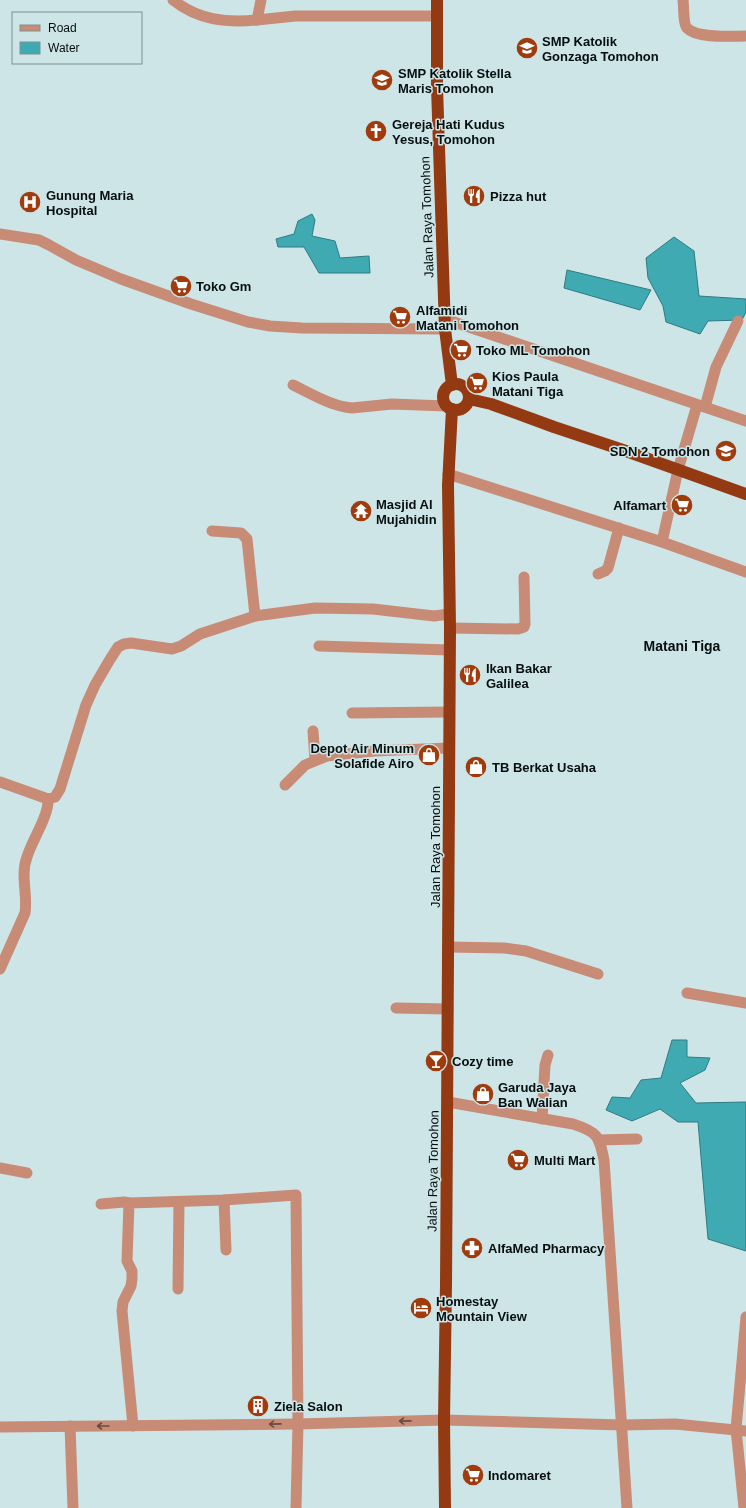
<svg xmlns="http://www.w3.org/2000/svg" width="746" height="1508" font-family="Arial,sans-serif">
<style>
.water{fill:#40aab3;stroke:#2f7b82}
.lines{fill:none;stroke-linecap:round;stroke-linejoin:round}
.minor{stroke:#c88b76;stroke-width:11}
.trunk{stroke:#943a12;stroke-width:12}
.oneway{stroke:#684c42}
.labels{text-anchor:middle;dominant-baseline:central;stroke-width:3;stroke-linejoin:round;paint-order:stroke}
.poi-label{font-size:13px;font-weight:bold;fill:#070e0f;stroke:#cde5e7;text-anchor:start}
.street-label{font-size:13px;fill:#070e0f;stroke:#cde5e7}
.neighbourhood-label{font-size:14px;font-weight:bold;fill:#070e0f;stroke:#cde5e7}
</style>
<rect width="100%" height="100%" fill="#cde5e7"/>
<g class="water">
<polygon points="312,214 315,220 312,236 335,241 340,258 369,256 370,273 319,273 304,247 278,247 276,239 294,234 298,221"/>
<polygon points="674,237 694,251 699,296 746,299 746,312 742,320 708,321 700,334 666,322 663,306 648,278 646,258"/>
<polygon points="567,270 651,290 640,310 564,288"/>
<polygon points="672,1040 687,1040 687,1057 710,1058 705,1070 680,1083 696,1103 746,1102 746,1251 708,1239 698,1122 678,1122 660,1109 632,1121 606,1110 612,1097 630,1098 641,1080 661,1078"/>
</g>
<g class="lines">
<g class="minor">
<path d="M173,0C198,20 226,23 257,20"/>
<polyline points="261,0 257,20 295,16 437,16"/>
<path d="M683,0C684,6 683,24 687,28C697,39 732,36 746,36"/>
<polyline points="0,234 39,240 49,245 76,260 121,279 191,304 248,322 270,326 302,328 445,329"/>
<polyline points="445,319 746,421"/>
<path d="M293,385C312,394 331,406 352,408L392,404L446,406"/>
<polyline points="705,407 716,367 738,321"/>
<polyline points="448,474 662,542 746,572"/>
<polyline points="212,531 241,533 247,539 255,616"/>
<polyline points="662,542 678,470 697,405"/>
<polyline points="598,574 605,571 608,568 619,528"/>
<polyline points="450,628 518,629 524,627 525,624 524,577"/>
<polyline points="319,646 449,650"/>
<polyline points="352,713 449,712"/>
<polyline points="313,731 315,760"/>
<polyline points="0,782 48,799 55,797 60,789 86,705 95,685 109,661 118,647 124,644 131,643 172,649 181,646 200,634 255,616 315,608 373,609 434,616 450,614"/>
<polyline points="285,785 305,765 327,756 374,751 449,748"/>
<polyline points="448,947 504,948 526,951 598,974"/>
<path d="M0,969L25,913C28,895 20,875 27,857C32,840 49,816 48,799"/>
<polyline points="687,993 746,1003"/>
<polyline points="396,1008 448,1009"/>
<path d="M448,1102L573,1124C598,1132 599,1136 604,1160L627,1508"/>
<polyline points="542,1119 545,1065 548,1055"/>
<polyline points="599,1140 637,1139"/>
<polyline points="0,1168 27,1173"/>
<polyline points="224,1200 226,1250"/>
<polyline points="101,1204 124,1202 129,1203"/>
<polyline points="178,1289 179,1202"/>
<polyline points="70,1426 73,1508"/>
<polyline points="133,1426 122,1311 123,1302 131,1286 132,1279 132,1271 127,1261 129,1203 224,1200 296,1195 298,1424 296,1508"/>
<polyline points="0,1427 298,1424 444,1420 622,1425 675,1424 746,1431"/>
<polyline points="744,1508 736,1429 746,1317"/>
</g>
<g class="trunk">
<polyline points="437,0 437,87 445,329 452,385"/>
<circle cx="456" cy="397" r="13"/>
<polyline points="469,399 491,404 554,427 626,451 746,494"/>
<polyline points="445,1508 444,1420 446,1285 450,628 448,485 452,409"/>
</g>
</g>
<defs><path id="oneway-shaft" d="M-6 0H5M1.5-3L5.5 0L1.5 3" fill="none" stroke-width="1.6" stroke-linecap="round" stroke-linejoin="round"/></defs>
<g class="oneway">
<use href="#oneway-shaft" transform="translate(405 1421) rotate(179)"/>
<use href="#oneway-shaft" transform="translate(275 1424) rotate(179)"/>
<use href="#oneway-shaft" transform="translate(103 1426) rotate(180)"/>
</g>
<defs>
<g id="school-disc" transform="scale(1.15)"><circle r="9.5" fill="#a03b0d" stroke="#cde5e7"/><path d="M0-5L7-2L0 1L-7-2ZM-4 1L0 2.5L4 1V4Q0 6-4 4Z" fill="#fff"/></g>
<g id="church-disc" transform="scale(1.15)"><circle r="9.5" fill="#a03b0d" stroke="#cde5e7"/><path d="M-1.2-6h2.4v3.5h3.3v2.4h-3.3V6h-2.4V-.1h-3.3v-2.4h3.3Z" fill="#fff"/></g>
<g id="restaurant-disc" transform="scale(1.15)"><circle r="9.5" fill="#a03b0d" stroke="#cde5e7"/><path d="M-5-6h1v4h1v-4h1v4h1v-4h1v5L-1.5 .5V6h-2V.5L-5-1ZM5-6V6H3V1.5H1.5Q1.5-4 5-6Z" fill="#fff"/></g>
<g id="hospital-disc" transform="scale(1.15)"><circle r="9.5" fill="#a03b0d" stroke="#cde5e7"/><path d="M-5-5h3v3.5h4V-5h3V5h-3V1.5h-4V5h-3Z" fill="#fff"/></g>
<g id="supermarket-disc" transform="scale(1.15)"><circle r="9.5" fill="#a03b0d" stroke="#cde5e7"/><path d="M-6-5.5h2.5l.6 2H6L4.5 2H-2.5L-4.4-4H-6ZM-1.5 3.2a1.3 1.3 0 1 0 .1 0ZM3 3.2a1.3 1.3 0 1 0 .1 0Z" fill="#fff"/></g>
<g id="temple-disc" transform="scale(1.15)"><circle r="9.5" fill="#a03b0d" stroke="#cde5e7"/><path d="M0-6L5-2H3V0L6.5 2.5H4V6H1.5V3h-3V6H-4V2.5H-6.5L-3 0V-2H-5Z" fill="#fff"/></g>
<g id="shop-disc" transform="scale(1.15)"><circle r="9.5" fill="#a03b0d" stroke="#cde5e7"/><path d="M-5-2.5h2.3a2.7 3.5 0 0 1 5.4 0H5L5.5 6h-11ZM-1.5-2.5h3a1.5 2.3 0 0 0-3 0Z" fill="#fff"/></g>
<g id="bar-disc" transform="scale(1.15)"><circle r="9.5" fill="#a03b0d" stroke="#cde5e7"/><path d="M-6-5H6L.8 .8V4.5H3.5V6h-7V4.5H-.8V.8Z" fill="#fff"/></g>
<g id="pharmacy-disc" transform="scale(1.15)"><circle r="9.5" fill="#a03b0d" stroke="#cde5e7"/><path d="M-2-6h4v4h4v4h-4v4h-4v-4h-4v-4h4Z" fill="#fff"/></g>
<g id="hotel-disc" transform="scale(1.15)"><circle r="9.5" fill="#a03b0d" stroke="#cde5e7"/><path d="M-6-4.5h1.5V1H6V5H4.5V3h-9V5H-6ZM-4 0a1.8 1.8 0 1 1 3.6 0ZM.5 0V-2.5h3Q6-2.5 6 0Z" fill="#fff"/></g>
<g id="building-disc" transform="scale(1.15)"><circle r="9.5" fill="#a03b0d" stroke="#cde5e7"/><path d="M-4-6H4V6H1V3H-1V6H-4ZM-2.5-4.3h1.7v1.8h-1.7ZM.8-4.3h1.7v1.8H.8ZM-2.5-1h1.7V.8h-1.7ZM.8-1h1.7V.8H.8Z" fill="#fff"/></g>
</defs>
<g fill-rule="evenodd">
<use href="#school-disc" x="527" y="48"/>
<use href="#school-disc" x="382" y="80"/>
<use href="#church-disc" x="376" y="131"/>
<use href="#restaurant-disc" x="474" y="196"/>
<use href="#hospital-disc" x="30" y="202"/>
<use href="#supermarket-disc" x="181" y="286"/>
<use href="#supermarket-disc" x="400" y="317"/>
<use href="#supermarket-disc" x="461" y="350"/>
<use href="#supermarket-disc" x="477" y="383"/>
<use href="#school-disc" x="726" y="451"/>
<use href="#supermarket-disc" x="682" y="505"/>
<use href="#temple-disc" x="361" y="511"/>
<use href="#restaurant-disc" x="470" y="675"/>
<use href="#shop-disc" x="429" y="755"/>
<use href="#shop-disc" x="476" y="767"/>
<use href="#bar-disc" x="436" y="1061"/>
<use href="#shop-disc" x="483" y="1094"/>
<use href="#supermarket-disc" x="518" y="1160"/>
<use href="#pharmacy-disc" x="472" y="1248"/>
<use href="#hotel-disc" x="421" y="1308"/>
<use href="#building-disc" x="258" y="1406"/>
<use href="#supermarket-disc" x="473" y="1475"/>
</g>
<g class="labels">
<g class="poi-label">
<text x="542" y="41">SMP Katolik<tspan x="542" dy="15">Gonzaga Tomohon</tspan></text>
<text x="398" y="73">SMP Katolik Stella<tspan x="398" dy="15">Maris Tomohon</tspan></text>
<text x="392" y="124">Gereja Hati Kudus<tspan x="392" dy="15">Yesus, Tomohon</tspan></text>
<text x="46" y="195">Gunung Maria<tspan x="46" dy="15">Hospital</tspan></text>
<text x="490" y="196">Pizza hut</text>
<text x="196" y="286">Toko Gm</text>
<text x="416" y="310">Alfamidi<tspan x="416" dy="15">Matani Tomohon</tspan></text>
<text x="476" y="350">Toko ML Tomohon</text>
<text x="492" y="376">Kios Paula<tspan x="492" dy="15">Matani Tiga</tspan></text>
<text x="710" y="451" text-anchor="end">SDN 2 Tomohon</text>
<text x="376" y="504">Masjid Al<tspan x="376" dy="15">Mujahidin</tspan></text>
<text x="666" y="505" text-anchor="end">Alfamart</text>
<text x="486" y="668">Ikan Bakar<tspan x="486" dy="15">Galilea</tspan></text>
<text x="414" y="748" text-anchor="end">Depot Air Minum<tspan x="414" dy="15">Solafide Airo</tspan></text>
<text x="492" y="767">TB Berkat Usaha</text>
<text x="452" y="1061">Cozy time</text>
<text x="498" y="1087">Garuda Jaya<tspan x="498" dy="15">Ban Walian</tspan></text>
<text x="534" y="1160">Multi Mart</text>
<text x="488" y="1248">AlfaMed Pharmacy</text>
<text x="436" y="1301">Homestay<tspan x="436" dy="15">Mountain View</tspan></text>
<text x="274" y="1406">Ziela Salon</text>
<text x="488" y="1475">Indomaret</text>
</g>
<g class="street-label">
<text transform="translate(427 217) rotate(-92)">Jalan Raya Tomohon</text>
<text transform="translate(435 847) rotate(-90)">Jalan Raya Tomohon</text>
<text transform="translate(433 1171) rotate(-89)">Jalan Raya Tomohon</text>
</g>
<g class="neighbourhood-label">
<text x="682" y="646">Matani Tiga</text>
</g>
</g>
<rect x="12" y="12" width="130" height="52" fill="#cde5e7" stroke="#7e8f91"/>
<rect x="20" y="25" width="20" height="6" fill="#c88b76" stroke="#7e8f91"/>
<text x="48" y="32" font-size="12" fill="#070e0f">Road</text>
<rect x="20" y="42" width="20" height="12" fill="#40aab3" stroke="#7e8f91"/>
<text x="48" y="52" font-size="12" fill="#070e0f">Water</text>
</svg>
